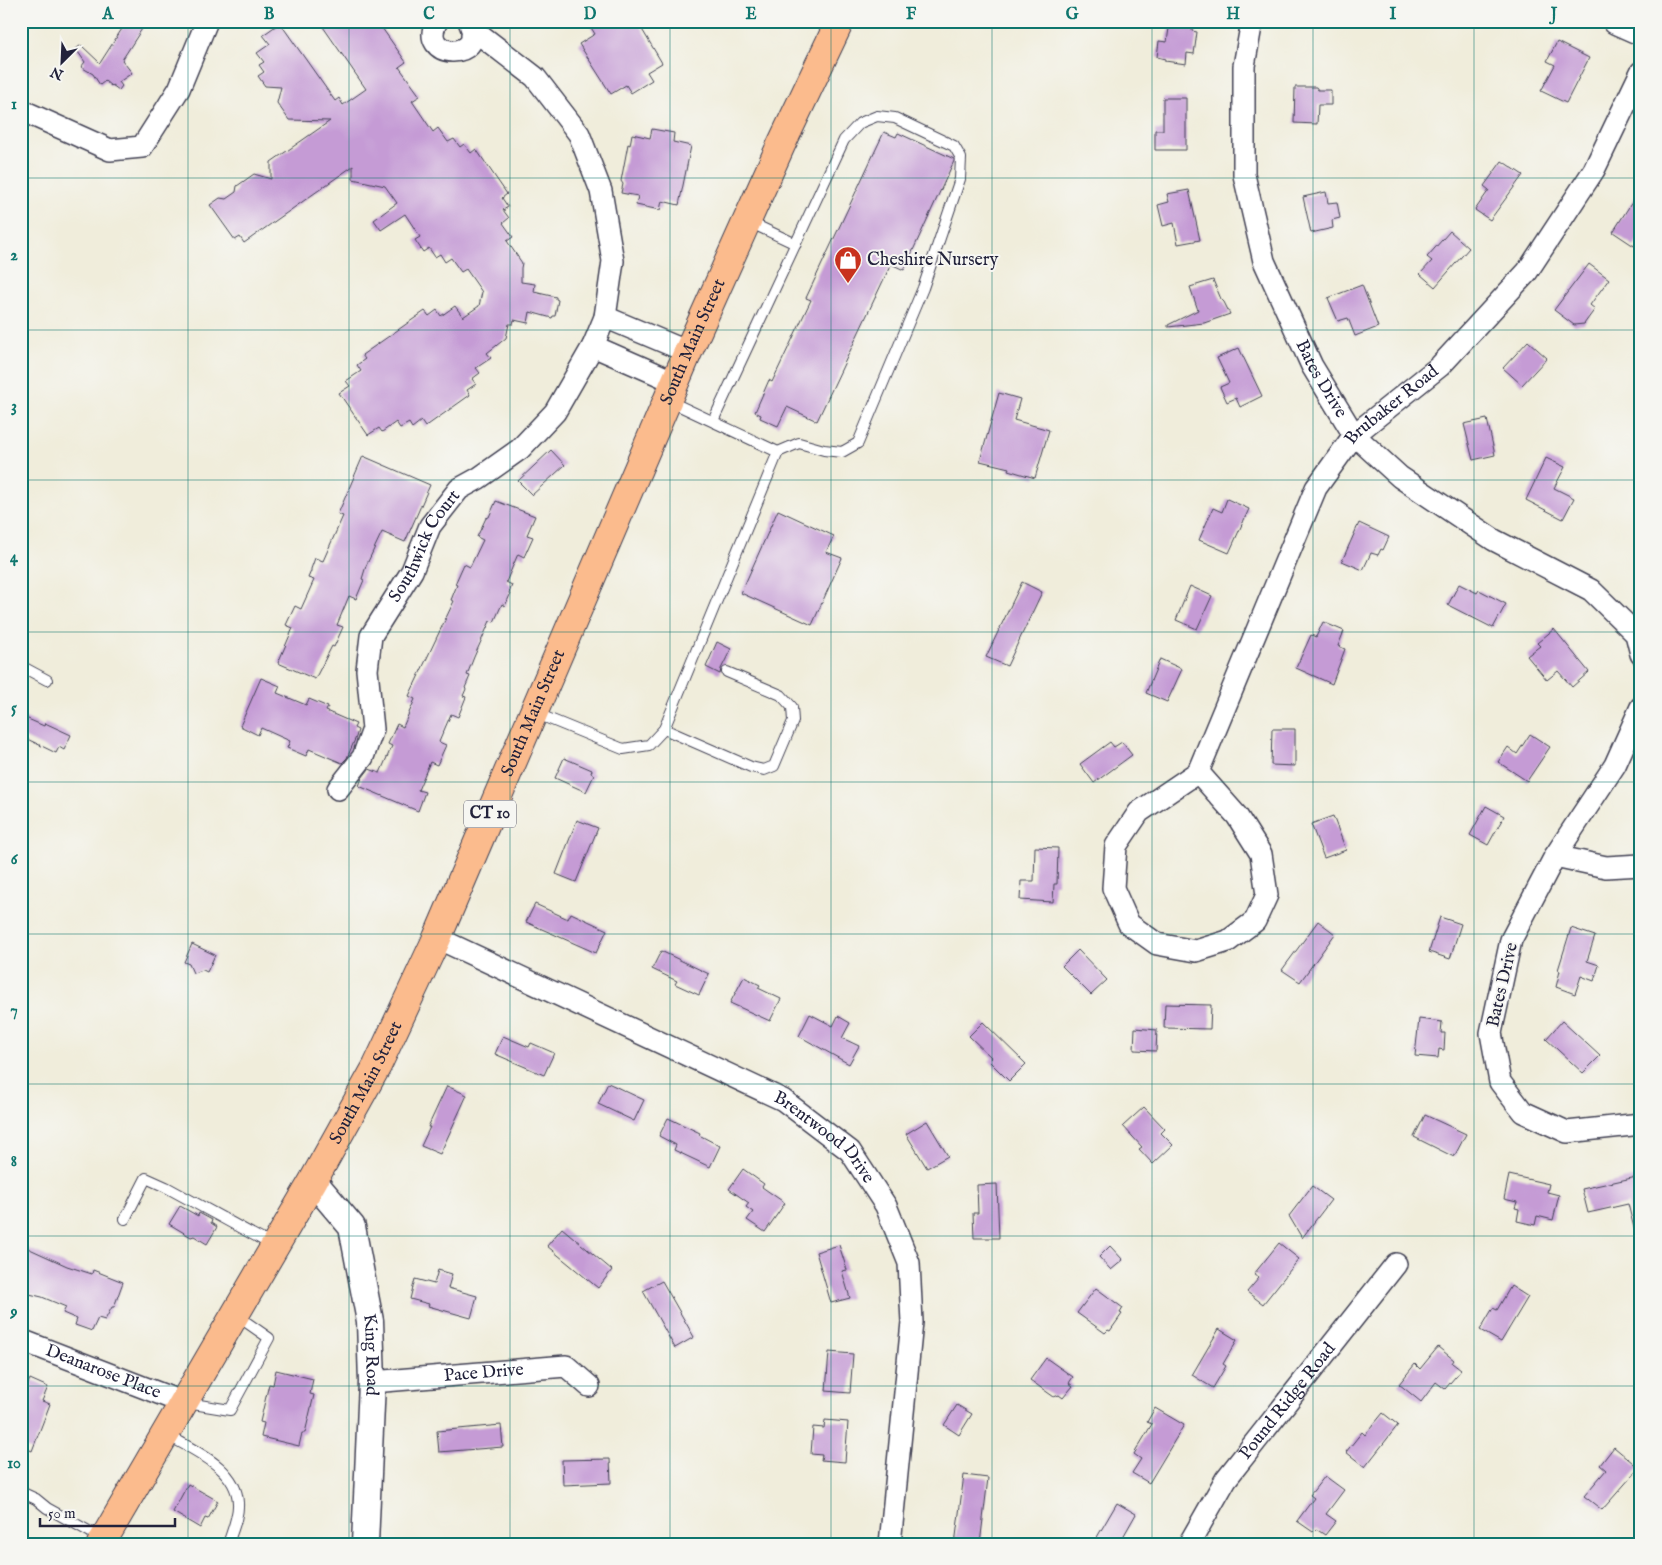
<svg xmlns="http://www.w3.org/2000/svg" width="1662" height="1565" font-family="'IM FELL English',serif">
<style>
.building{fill:#c59bd5}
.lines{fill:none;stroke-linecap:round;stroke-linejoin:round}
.service-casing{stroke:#414053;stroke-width:12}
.minor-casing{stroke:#414053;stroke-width:24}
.tertiary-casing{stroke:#414053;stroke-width:29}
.trunk-casing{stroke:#414053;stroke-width:30}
.service{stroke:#fff;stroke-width:10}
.minor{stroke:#fff;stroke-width:21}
.tertiary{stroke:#fff;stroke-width:26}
.trunk{stroke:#fbbb8d;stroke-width:28}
.grid{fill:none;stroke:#0f766e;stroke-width:1;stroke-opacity:0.55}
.labels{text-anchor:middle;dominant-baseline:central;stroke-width:4;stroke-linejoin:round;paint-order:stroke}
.shield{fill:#f6f6f2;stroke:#626272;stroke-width:1}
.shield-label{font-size:16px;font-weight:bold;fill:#22223b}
.poi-label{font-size:18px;fill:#22223b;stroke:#f6f6f2;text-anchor:start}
.street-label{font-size:18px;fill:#22223b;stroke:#f6f6f2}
.neatline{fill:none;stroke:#0f766e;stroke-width:2}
.grid-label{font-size:16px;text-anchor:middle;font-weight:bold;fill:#0f766e}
</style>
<rect width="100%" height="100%" fill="#f6f6f2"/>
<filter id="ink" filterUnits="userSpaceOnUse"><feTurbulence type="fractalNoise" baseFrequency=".02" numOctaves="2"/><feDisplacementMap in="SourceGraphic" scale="10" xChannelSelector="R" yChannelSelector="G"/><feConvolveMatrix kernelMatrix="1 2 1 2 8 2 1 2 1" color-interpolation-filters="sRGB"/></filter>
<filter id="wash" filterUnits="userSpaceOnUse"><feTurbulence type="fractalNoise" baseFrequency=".0096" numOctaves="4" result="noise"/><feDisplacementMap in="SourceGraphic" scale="20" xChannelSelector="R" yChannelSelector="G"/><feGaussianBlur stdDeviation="1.12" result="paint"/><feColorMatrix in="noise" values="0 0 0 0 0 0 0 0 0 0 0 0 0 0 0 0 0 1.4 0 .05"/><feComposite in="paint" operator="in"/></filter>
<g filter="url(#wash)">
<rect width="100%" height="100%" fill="#f0eddb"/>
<g id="blocks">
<g class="building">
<polygon points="127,21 147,21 122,60 132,73 119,82 122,86 119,90 112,85 111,86 105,81 100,85 93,74 81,67 85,62 76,49 81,45 100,63"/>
<polygon points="319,21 383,21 382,28 406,62 399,67 420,96 412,101 433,132 438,128 448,142 454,139 460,147 464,144 471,153 476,149 507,194 502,198 508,207 503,210 509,218 503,223 513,237 507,241 522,263 521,268 521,282 535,284 534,292 556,297 556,299 558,300 555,316 553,316 552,318 530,312 528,323 514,320 513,324 509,324 506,338 487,353 491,358 476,368 480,373 472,379 476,384 467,390 470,395 425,427 421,421 412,428 409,423 400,428 396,422 382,432 379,428 368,435 339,393 350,386 346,381 361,371 357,365 365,359 362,355 425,311 429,316 437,310 441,316 455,306 463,317 479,306 482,292 466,269 461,272 451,258 445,262 440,254 435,257 429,248 423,252 415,240 420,237 405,214 381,230 374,220 397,203 385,186 353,179 353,166 244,243 240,237 235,240 210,205 220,198 226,199 236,192 237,186 254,174 271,179 271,162 330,121 289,120 277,103 281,87 265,86 258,76 264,72 259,65 264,62 257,53 270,44 263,35 280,23 335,101 339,98 343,105 366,89"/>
<polygon points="599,21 637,21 662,63 647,72 652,80 631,93 626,85 611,94 579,44 595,34 590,26"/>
<polygon points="1170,21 1193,21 1192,31 1197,32 1194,54 1187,53 1186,64 1165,61 1165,59 1157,57 1159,41 1167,42"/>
<polygon points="1557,42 1589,58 1566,103 1541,91 1555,65 1547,61"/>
<polygon points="1295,87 1316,87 1318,90 1331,90 1331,105 1318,105 1317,124 1294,123"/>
<polygon points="1163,98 1186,98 1186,150 1155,150 1155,130 1163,130"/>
<polygon points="652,129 674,133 673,142 691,146 679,205 662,201 660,210 636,205 638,196 621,193 623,184 621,181 628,144 630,145 632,134 650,138"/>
<polygon points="884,132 896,137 898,133 954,159 954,161 904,270 891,264 817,421 787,407 778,426 760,418 761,415 755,412 769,380 772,382 811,300 806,298"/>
<polygon points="1502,161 1523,175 1490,220 1475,210 1489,190 1484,186"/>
<polygon points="1641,188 1641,235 1634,246 1613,232"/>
<polygon points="1189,190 1200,240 1178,244 1174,223 1163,226 1158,205 1169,202 1167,194"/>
<polygon points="1326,192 1328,203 1337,202 1340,218 1332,220 1333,228 1311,233 1303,197"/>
<polygon points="1450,231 1469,248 1435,287 1420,274 1432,261 1427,257"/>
<polygon points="1589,264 1609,279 1590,305 1595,309 1584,324 1574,325 1554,310"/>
<polygon points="1213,280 1221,299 1224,302 1230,314 1204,323 1168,327 1168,325 1198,310 1190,287"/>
<polygon points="1362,285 1378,327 1355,336 1348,318 1338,321 1328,298"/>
<polygon points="1528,341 1547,358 1522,385 1503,368"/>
<polygon points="1239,348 1262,396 1240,407 1236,398 1227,402 1220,387 1229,383 1217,358"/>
<polygon points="999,393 1020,399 1014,420 1049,430 1035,478 1008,470 1009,468 980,461"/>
<polygon points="1487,419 1495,455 1473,460 1464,424"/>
<polygon points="551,450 565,465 532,495 518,481"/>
<polygon points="363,456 430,485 405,542 382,532 366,566 362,579 364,580 356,599 349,596 337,625 343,627 334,647 332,646 315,679 278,663 293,628 286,625 295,606 301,609 314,580 308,578 311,571 311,569 315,558 323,561 343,516 338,514"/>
<polygon points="1546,458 1565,467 1554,488 1574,498 1563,519 1526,500"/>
<polygon points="1227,499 1249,509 1229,553 1199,540 1213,508 1222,512"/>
<polygon points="496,501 535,516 527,535 533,537 524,557 518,554 506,582 512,585 509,593 510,595 505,606 502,604 494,622 490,621 474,657 467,675 470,676 465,688 466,689 463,696 466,697 458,717 451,714 439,742 446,745 437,765 430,762 418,790 425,792 418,811 359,786 362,778 369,769 380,773 392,746 388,744 397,724 403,727 415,699 409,696 454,601 451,600 457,585 455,584 464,564 470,567 483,540 477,537 486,518 489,517"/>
<polygon points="778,510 834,536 826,552 842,558 812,625 741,593"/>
<polygon points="1359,523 1389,537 1383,550 1381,549 1378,555 1371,553 1363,570 1342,561"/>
<polygon points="1022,582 1042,592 1007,666 986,657"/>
<polygon points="1459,584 1477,593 1479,590 1506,604 1493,628 1448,605"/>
<polygon points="1190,586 1212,596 1197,629 1176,620"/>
<polygon points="1323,622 1344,631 1338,646 1345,649 1332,684 1296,668 1311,635 1316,637"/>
<polygon points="1554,629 1589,672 1572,687 1558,671 1547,680 1527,656 1540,646 1537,643"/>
<polygon points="717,642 731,649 721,669 720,674 706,667"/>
<polygon points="1160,659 1182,669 1167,702 1146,693"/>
<polygon points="261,678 280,686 277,693 306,705 309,699 328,707 326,711 356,724 354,728 358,730 356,737 347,758 342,763 309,749 306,756 287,748 290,741 261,728 258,735 240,726"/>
<polygon points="21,716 44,726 45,723 71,735 64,750 59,747 56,753 21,736"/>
<polygon points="1272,729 1295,729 1295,766 1271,765"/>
<polygon points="1530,734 1550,747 1527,781 1498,762 1508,747 1517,754"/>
<polygon points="1110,742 1114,747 1122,742 1132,755 1094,783 1080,764"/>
<polygon points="564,758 592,770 591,773 594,775 586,792 555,778"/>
<polygon points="1486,806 1504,816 1488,845 1470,835"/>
<polygon points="1333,816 1346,850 1324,858 1311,824"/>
<polygon points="577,820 598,828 576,882 556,874"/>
<polygon points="1035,847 1058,848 1057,884 1054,884 1053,902 1020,900 1021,881 1034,881"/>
<polygon points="535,904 568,919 571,913 607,930 596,953 526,922"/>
<polygon points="1440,917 1461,924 1450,959 1429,952"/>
<polygon points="1318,921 1335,934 1300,982 1282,970"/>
<polygon points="1571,928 1595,936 1587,961 1599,965 1594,981 1581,976 1575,994 1556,987 1560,971 1558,970"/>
<polygon points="192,944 215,955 207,972 203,970 193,973 189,964 184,962"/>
<polygon points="1078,950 1107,980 1091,995 1062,966"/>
<polygon points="661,951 709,974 699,995 675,984 677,981 652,969"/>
<polygon points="744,977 760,985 758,988 781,999 770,1021 730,1003"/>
<polygon points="1165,1004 1211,1005 1210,1029 1164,1028"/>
<polygon points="810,1014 833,1026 838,1016 850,1023 842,1038 859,1046 849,1064 799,1036"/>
<polygon points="1419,1019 1442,1022 1441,1033 1445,1033 1444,1050 1439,1049 1438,1058 1415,1056"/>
<polygon points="1562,1021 1600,1056 1583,1073 1546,1039"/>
<polygon points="983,1022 1026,1064 1009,1081 989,1061 992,1058 969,1036"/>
<polygon points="1135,1028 1157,1030 1156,1051 1134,1050"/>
<polygon points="503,1036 529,1047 531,1043 554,1053 544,1075 495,1054"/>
<polygon points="608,1083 644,1100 634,1121 598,1104"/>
<polygon points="447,1086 467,1095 440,1154 421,1146 430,1127 428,1127"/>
<polygon points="1144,1107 1165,1129 1161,1133 1173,1145 1153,1164 1139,1149 1142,1147 1123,1126"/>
<polygon points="1425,1115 1466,1134 1454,1157 1414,1137"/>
<polygon points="668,1118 700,1133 699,1135 720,1146 710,1167 674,1150 676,1145 659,1136"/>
<polygon points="927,1121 948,1156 927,1168 906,1134"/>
<polygon points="743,1169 764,1184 762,1187 785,1203 765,1232 747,1220 753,1212 746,1207 749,1203 729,1189"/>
<polygon points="1509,1175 1549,1184 1547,1192 1559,1195 1553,1220 1537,1216 1535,1225 1517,1221 1519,1209 1515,1208 1517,1202 1504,1199"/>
<polygon points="1641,1176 1641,1231 1635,1232 1628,1204 1588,1213 1582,1189"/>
<polygon points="997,1184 999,1238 974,1238 973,1213 978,1213 977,1185"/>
<polygon points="1312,1186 1331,1200 1302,1238 1289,1216"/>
<polygon points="180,1206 198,1216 199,1213 212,1220 211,1223 217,1227 207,1244 194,1236 191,1237 169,1224"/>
<polygon points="562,1228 612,1270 598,1288 547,1246"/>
<polygon points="1279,1243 1299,1259 1263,1304 1247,1292 1259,1278 1254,1274"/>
<polygon points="21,1245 67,1266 92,1274 93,1270 123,1282 114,1307 112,1307 105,1320 98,1318 92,1331 75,1325 77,1319 63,1313 66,1307 42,1297 21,1292"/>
<polygon points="839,1245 847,1270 842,1271 850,1298 831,1303 816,1252"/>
<polygon points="1110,1246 1123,1260 1111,1270 1099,1257"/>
<polygon points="438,1270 452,1274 448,1288 477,1296 471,1318 428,1306 429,1304 410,1299 415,1279 434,1284"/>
<polygon points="662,1281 694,1337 675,1348 643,1291"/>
<polygon points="1511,1286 1528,1297 1501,1342 1480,1330 1493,1308 1497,1310"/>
<polygon points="1096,1288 1123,1308 1120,1313 1122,1314 1110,1331 1108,1330 1105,1333 1077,1313"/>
<polygon points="1219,1329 1237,1340 1223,1364 1226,1366 1213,1388 1192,1375"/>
<polygon points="1438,1347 1454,1360 1452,1363 1461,1370 1445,1389 1436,1382 1421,1402 1399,1384 1415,1364 1420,1369"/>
<polygon points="829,1352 853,1354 850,1393 826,1391"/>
<polygon points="1046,1358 1073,1377 1069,1383 1073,1386 1063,1398 1059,1395 1054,1397 1030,1380"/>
<polygon points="276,1370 313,1379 310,1394 314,1395 305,1433 302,1433 299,1446 261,1437 264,1423 260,1422 269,1384 273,1385"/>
<polygon points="30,1379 48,1387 42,1401 50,1404 32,1451 21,1446 21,1384 27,1386"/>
<polygon points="957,1405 972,1414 959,1435 944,1425"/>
<polygon points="1155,1408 1184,1425 1149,1483 1132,1473 1141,1459 1134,1454 1152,1424 1147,1422"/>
<polygon points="1383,1413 1398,1425 1365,1467 1346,1452 1362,1432 1365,1435"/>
<polygon points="825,1420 848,1422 845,1462 821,1460 822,1455 811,1454 813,1427 824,1428"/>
<polygon points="501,1425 503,1447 439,1452 437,1431"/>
<polygon points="1614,1447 1639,1468 1602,1510 1584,1496 1606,1470 1600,1465"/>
<polygon points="610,1459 611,1483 563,1485 562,1460"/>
<polygon points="964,1475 988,1478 980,1544 955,1544"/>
<polygon points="1325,1476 1344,1490 1326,1514 1336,1521 1325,1535 1316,1529 1313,1532 1297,1521 1314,1498 1310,1495"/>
<polygon points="188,1484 218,1501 208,1519 205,1518 200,1528 173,1512"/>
<polygon points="1117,1503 1136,1514 1119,1544 1093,1544"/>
</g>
</g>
</g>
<g filter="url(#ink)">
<use href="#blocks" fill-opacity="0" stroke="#414053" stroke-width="1"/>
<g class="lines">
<g class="service-casing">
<g id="service">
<polyline points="747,221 796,244"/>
<polyline points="713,421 844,140 860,123 877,116 895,118 954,146 961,158 960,179 923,288 858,443 842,452 824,450 799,443 778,452"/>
<polyline points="21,666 47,680"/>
<polyline points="535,713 623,749 649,745 664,729 778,452 669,401"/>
<polyline points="664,729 751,767 764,770 774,766 793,721 792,707 781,695 727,672"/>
<polyline points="125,1219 146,1178 166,1187 274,1246"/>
<polyline points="187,1403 230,1410 269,1338 236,1315"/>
<path d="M166,1434C192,1450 237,1467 238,1503C239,1516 232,1531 228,1544"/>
<polyline points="21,1492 36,1499 47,1508 103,1539"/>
</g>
</g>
<g class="minor-casing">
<g id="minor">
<path d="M437,21C416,60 487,61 470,24"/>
<path id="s1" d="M1252,21L1244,66V175L1264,261L1312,366L1354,435L1400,477L1494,540L1591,590L1636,634L1641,654"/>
<polyline points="21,110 110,150 142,147 179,89 207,21"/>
<polyline points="605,317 688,352"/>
<polyline points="593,346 675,382"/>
<polyline points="1641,707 1615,765 1555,856 1511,940 1491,1033 1500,1082 1523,1112 1567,1132 1641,1124"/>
<path id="s2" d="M1198,772L1316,488L1354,435L1440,366L1527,272L1594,170L1641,72"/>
<polygon points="1198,772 1237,816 1261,854 1267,895 1255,921 1228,941 1196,951 1157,944 1129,924 1113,888 1116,846 1139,812"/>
<path id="s3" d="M338,789L363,757L373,729L367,670L371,636L412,571L430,526L459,489L479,478L520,449L555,412L593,346L605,317L613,261L601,191L579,134L535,77L483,37L472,35"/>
<polyline points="1555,856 1606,867 1641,865"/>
<path id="s4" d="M437,938L783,1100L850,1151L886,1206L909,1263L912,1322L890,1544"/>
<path id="s5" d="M21,1340L184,1403"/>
<path id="s6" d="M372,1382L566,1366L589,1386"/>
<path id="s7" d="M1189,1544L1226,1479L1396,1264"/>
</g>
</g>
<g class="tertiary-casing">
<g id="tertiary">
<polyline points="1616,21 1641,32"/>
<path id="s8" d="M313,1181L352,1227L370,1321L372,1382L365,1544"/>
</g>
</g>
<g class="trunk-casing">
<g id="trunk">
<path id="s9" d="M101,1544L313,1181L377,1066L437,938L688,352L781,145L840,21"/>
</g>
</g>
<use href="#service" class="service"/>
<use href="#minor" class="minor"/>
<use href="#tertiary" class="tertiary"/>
<use href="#trunk" class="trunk"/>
</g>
</g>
<path class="grid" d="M188,21V1544M349,21V1544M510,21V1544M670,21V1544M831,21V1544M992,21V1544M1152,21V1544M1313,21V1544M1474,21V1544M21,178H1641M21,330H1641M21,480H1641M21,632H1641M21,782H1641M21,934H1641M21,1084H1641M21,1236H1641M21,1386H1641"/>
<defs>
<g id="shop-pin" transform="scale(1.4375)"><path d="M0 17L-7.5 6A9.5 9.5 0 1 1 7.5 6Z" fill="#c8321e" stroke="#f6f6f2"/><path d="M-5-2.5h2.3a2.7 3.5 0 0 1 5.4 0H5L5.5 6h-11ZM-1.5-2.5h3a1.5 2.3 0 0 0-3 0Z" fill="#fff"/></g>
</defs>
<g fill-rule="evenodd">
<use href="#shop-pin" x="848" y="260"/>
</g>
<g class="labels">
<rect class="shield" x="464" y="800.5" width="52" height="27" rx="4"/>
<g class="shield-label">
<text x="490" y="814">CT 10</text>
</g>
<g class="poi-label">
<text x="867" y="260">Cheshire Nursery</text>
</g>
<g class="street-label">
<text stroke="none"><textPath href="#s9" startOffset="1342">South Main Street</textPath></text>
<text stroke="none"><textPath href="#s1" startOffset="374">Bates Drive</textPath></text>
<text stroke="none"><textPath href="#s2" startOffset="421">Brubaker Road</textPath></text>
<text stroke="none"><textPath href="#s3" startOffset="269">Southwick Court</textPath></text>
<text stroke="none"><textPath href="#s9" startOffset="938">South Main Street</textPath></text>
<text transform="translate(1503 985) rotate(-77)">Bates Drive</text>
<text stroke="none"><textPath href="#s9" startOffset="532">South Main Street</textPath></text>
<text stroke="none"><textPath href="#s4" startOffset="438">Brentwood Drive</textPath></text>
<text stroke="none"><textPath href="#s8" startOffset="190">King Road</textPath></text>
<text stroke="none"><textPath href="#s5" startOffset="88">Deanarose Place</textPath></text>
<text stroke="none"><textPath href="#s6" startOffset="112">Pace Drive</textPath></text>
<text stroke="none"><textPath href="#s7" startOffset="174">Pound Ridge Road</textPath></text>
</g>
</g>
<rect width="1662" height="1565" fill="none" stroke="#f6f6f2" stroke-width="55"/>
<g transform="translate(62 62) rotate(204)" stroke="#f6f6f2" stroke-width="4" paint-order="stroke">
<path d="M0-4L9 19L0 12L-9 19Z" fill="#22223b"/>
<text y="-8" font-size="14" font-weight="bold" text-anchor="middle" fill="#22223b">N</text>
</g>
<path d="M40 1518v8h135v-8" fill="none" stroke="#22223b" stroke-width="2.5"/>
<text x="48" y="1518" font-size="15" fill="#22223b" stroke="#f6f6f2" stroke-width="4" paint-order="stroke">50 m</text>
<rect x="28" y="28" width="1606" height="1510" class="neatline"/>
<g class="grid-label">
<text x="108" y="19">A</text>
<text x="269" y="19">B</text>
<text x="429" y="19">C</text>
<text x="590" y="19">D</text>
<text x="751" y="19">E</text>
<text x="911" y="19">F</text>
<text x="1072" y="19">G</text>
<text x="1233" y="19">H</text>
<text x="1393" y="19">I</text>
<text x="1554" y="19">J</text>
<text x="14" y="109">1</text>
<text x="14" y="260">2</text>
<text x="14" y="411">3</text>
<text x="14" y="562">4</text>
<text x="14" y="713">5</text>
<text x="14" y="864">6</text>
<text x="14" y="1015">7</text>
<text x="14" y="1166">8</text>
<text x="14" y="1317">9</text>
<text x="14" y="1468">10</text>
</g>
</svg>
